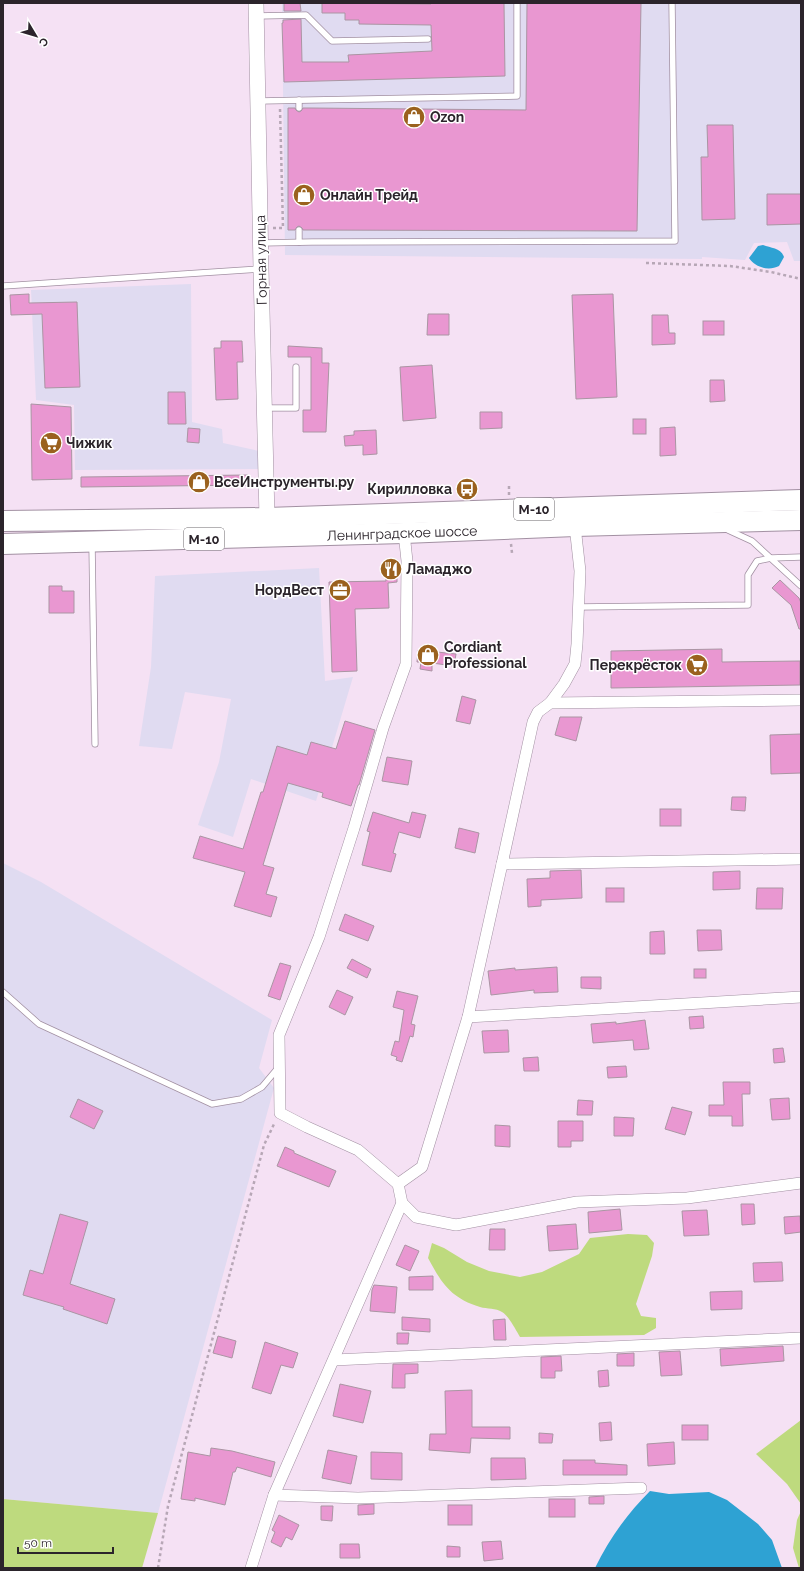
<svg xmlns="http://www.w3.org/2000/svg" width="804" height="1571" font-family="Raleway,sans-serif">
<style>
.industrial{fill:#e0dbf1}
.green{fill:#beda7e}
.water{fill:#2ea2d3}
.building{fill:#e997d1;stroke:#aa95a3}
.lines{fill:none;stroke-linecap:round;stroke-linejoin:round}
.lane-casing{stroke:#a290a2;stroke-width:7}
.street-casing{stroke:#a290a2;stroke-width:12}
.secondary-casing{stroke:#a290a2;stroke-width:16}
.highway-casing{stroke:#a290a2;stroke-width:22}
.path{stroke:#b7a7b6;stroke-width:2.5;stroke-dasharray:3 3;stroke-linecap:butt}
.lane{stroke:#fff;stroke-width:5.5}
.street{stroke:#fff;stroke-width:11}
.secondary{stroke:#fff;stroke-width:15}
.highway{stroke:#fff;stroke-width:20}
.labels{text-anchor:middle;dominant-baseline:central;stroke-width:3;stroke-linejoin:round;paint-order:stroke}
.shield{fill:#fff;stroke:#6b666b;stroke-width:1}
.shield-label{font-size:13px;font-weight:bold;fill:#2b242b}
.poi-label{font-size:14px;font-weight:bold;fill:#2b242b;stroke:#fff;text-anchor:start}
.street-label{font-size:14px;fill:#2b242b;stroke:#fff}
</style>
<rect width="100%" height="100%" fill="#f5e1f4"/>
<g class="industrial">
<polygon points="282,3 692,3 692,4 801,3 801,261 794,261 787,242 754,243 745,260 702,257 702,259 285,255"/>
<polygon points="191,284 192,422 222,429 223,443 259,451 259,469 75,470 74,405 36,400 31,290"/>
<polygon points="319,568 325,681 353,677 316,801 251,779 233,837 198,825 219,762 231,699 185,692 172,749 139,746 151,667 155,576"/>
<polygon points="3,863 41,882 272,1020 259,1068 274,1088 158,1513 3,1499"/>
</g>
<g class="green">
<path d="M628,1234L647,1235L654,1243L652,1256L636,1304L641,1316L656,1318V1328L644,1335L520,1337C516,1330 508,1315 502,1312C496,1308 487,1309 480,1307C451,1298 442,1284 428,1258L432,1243L444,1248L467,1262L489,1271L520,1277L542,1272L579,1254L590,1238Z"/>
<polygon points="801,1420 801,1504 787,1484 756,1454"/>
<polygon points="3,1499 158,1513 142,1568 3,1568"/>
<polygon points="801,1511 801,1568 799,1568 793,1548 797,1520"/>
</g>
<g class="water">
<path d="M763,245C771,248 781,248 784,257L779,266C769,271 756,268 749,258L758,246Z"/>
<path d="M650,1491L669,1494L709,1492L727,1500L758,1524L772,1540L782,1568H595C609,1539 627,1514 650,1491Z"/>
</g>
<g class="building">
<polygon points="284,3 300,3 301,11 284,11"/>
<polygon points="322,3 431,4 431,3 504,3 505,76 284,82 282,23 283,23 283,20 301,19 302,62 349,62 348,55 432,51 431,25 359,24 359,20 345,20 345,13 322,13"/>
<polygon points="527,3 641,3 637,231 303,230 302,228 299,226 297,227 295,230 288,230 288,108 295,108 296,110 299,112 301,111 303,108 310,108 526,110"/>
<polygon points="707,125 733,125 735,219 702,220 701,157 708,157"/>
<polygon points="767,194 801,194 801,224 767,225"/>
<polygon points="29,294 29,303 77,302 80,387 45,388 42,314 11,315 10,295"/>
<polygon points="613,294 617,397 576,399 572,295"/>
<polygon points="428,314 449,314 449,335 427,335"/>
<polygon points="652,315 668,315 669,333 675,333 675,344 652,345"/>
<rect x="703" y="321" width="21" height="14"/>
<polygon points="221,341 242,341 243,362 237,362 238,399 216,400 214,348 221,348"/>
<polygon points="288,346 322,348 322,363 329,363 326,432 303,432 303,410 311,410 311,357 288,357"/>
<polygon points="432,365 436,418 403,421 400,367"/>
<polygon points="710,380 724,380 725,401 710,402"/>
<polygon points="168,392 185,392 186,424 168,424"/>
<polygon points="31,404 71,407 72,479 32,480"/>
<polygon points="480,412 502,412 502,428 480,429"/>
<rect x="633" y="419" width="13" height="15"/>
<polygon points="675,427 676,455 660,456 660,428"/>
<polygon points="188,428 200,429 199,443 187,442"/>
<polygon points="376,430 377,454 363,455 363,445 345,446 344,436 354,435 354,431"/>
<polygon points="248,475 248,485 81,487 81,477"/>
<polygon points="385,566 397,566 397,582 388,583 389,608 355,609 357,671 332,672 329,582 386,581"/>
<polygon points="780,580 799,598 801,603 801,629 799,629 791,605 772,588"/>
<polygon points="49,586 62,586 62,591 74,591 74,613 49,613"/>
<polygon points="722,649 722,662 800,661 800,685 611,688 611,651"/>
<polygon points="418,650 456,654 454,666 432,663 432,671 420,669 421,662 417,662"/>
<polygon points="462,696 476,700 470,724 456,721"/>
<polygon points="560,717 582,717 576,741 555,735"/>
<polygon points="345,721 375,730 359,785 358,785 351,806 322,797 323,793 288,783 263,865 274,868 266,894 277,897 271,917 234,906 245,872 193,858 200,836 243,849 261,792 263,792 277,746 307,755 311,742 336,749"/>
<polygon points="801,734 801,773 771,774 770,735"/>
<polygon points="387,757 412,761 408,785 382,781"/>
<polygon points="732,797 746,797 745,811 731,810"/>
<rect x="660" y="809" width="21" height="17"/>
<polygon points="373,812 409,823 412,812 426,815 420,838 399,832 393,853 396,854 391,872 362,865 370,832 367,831"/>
<polygon points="459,828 479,833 475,853 455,848"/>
<polygon points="581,870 582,898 541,900 541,906 528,907 527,879 550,878 550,871"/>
<polygon points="740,871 740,889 713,890 713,872"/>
<rect x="606" y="888" width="18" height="14"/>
<polygon points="757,888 783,888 782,909 756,909"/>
<polygon points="345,914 374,926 368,941 339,930"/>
<polygon points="697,930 721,930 722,950 698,951"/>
<polygon points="664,931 665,954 650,954 650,932"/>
<polygon points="352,959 371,969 367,978 347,968"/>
<polygon points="280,963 291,966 280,1000 268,996"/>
<polygon points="557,967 558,992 534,993 534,990 491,995 488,971 515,968 515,970"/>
<rect x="694" y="969" width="12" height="9"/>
<polygon points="581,977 601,977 601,989 581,988"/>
<polygon points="337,990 353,997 345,1015 329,1007"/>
<polygon points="397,991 418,996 411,1024 415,1025 413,1037 410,1036 402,1062 396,1060 397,1057 391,1055 395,1041 399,1042 404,1010 393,1007"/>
<polygon points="703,1016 704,1028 690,1029 689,1017"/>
<polygon points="645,1020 649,1049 634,1050 633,1040 593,1043 591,1024 616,1022 616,1024"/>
<polygon points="508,1030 509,1052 484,1053 482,1031"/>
<polygon points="783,1048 785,1062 774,1063 773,1049"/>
<polygon points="538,1057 539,1071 524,1071 523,1058"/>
<polygon points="626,1066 627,1077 608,1078 607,1067"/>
<polygon points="723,1082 750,1082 750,1094 742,1094 743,1126 732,1126 732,1116 709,1116 709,1105 724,1105"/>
<polygon points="789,1098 790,1119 772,1120 770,1099"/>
<polygon points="78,1099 103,1111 94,1129 70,1117"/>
<polygon points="578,1100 593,1101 592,1115 577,1115"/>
<polygon points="672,1107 692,1112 685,1135 665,1129"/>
<polygon points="614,1117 634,1118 633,1136 614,1136"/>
<polygon points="558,1121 583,1121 583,1141 571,1141 571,1147 558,1147"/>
<polygon points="495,1125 510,1126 510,1147 495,1146"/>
<polygon points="285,1147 294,1151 294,1153 336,1171 329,1187 277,1166"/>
<polygon points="741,1204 754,1204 755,1224 742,1225"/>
<polygon points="620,1209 622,1230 589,1233 588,1212"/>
<polygon points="707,1210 709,1235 684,1236 682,1211"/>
<polygon points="60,1214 88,1222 70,1284 115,1299 107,1324 63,1309 64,1307 23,1295 30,1270 43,1274"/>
<polygon points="800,1216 801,1232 785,1234 784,1217"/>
<polygon points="576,1224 578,1249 549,1251 547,1226"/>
<polygon points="490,1229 505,1229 505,1250 489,1250"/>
<polygon points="405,1245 419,1251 410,1271 396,1265"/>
<polygon points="782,1262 783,1281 754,1282 753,1263"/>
<polygon points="433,1276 433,1290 409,1290 409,1277"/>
<polygon points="374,1285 397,1287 395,1313 370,1311 372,1290"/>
<polygon points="742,1291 742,1309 711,1310 710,1292"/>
<polygon points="402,1317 430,1319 430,1332 402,1330"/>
<polygon points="505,1319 506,1340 494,1340 493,1320"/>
<polygon points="397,1333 409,1333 408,1344 397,1344"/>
<polygon points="218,1336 236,1341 232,1358 213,1353"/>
<polygon points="265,1342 298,1353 293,1368 281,1365 271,1394 252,1388"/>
<polygon points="783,1346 784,1361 721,1366 720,1349"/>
<polygon points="680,1351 682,1375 661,1376 659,1352"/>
<polygon points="634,1353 634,1366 617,1366 617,1354"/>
<polygon points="561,1356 562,1371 555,1371 555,1378 541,1378 541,1357"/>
<polygon points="393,1364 418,1364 418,1373 405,1374 405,1388 392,1388"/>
<polygon points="608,1370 609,1386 599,1387 598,1371"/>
<polygon points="340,1384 371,1391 363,1423 333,1416"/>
<polygon points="472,1390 472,1427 510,1427 510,1439 471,1438 470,1453 429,1450 430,1434 446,1434 445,1391"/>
<polygon points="611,1422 612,1440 600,1441 599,1423"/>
<rect x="682" y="1425" width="26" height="15"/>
<polygon points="539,1433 553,1434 552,1443 539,1443"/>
<polygon points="674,1442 675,1464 648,1466 647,1444"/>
<polygon points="211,1448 232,1451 275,1462 271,1477 237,1467 235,1472 233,1472 225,1505 195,1498 195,1501 181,1499 188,1452 210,1456"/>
<polygon points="328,1450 357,1456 351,1484 322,1478"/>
<polygon points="371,1452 402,1453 402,1480 371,1479"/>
<polygon points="491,1458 525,1458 526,1479 491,1480"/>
<polygon points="563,1460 595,1460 595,1463 627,1465 627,1475 563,1475"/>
<polygon points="604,1496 604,1504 589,1504 589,1497"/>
<rect x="549" y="1499" width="26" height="18"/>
<polygon points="374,1504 374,1514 358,1515 358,1505"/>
<rect x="448" y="1505" width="24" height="20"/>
<polygon points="321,1506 333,1506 332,1521 321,1520"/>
<polygon points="279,1515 299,1525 292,1540 286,1537 281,1547 271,1542 275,1532 272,1530"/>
<polygon points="501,1541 503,1559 484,1561 482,1542"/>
<polygon points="340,1544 359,1544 360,1558 340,1558"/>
<polygon points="447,1546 460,1547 460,1557 447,1557"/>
</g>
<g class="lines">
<g class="lane-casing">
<g id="lane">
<polyline points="257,16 306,15 332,41 428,39"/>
<polyline points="299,100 299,108"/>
<polyline points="259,101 517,96 517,3"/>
<polyline points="299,242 299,230"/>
<polyline points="261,243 312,242 675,241 672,3"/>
<polyline points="3,286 260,269"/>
<polyline points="264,408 296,408 296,367"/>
<polyline points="728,530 752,541 801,586"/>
<polyline points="92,545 95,744"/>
<polyline points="578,607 748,605 748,575 757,561 771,558 801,557"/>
<polyline points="3,992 39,1024 212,1104 241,1099 262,1087 278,1068"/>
</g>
</g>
<g class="street-casing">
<g id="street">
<polyline points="404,533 407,561 406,664 383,728 354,828 319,937 279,1035 280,1113 307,1127 358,1150 398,1184 402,1203 416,1217 456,1225 577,1202 687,1198 801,1183"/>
<polyline points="801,700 550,703 538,712 533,722 502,864 801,859"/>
<polyline points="550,703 564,684 575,664 577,644 580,571 575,526"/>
<polyline points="468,1017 801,997"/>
<polyline points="398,1184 422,1167 468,1017 502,864"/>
<polyline points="334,1360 801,1338"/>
<polyline points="274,1495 358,1498 641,1488"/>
<polyline points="251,1568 274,1495 402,1203"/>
</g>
</g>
<g class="secondary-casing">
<polyline id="secondary" points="256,3 261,269 267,518"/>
</g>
<g class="highway-casing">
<g id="highway">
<polyline points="3,521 267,518 801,500"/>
<polyline points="3,544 404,533 575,526 801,520"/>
</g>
</g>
<g class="path">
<polyline points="273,228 283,228 280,109"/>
<polyline points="646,263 730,266 771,272 801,279"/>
<polyline points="509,486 509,496"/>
<polyline points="511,544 512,553"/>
<polyline points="158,1568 168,1506 264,1145 275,1122"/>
</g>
<use href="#lane" class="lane"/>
<use href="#street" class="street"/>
<use href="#secondary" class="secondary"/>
<use href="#highway" class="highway"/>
</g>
<defs>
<g id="shop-disc" transform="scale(1.15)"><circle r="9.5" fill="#9a611e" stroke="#fff"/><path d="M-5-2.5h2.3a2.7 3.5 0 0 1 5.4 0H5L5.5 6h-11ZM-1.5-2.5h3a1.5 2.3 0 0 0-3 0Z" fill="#fff"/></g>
<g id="supermarket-disc" transform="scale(1.15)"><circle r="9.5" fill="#9a611e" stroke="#fff"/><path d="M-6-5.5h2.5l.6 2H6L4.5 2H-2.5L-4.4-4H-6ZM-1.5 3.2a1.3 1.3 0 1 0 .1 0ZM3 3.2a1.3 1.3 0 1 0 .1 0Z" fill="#fff"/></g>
<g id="bus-disc" transform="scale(1.15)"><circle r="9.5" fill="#9a611e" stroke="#fff"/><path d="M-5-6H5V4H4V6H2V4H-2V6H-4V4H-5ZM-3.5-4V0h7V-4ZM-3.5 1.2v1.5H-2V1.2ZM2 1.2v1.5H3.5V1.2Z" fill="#fff"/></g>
<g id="restaurant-disc" transform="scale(1.15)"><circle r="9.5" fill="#9a611e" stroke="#fff"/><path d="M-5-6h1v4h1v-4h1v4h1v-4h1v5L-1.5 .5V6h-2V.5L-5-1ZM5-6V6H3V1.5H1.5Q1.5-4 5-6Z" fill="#fff"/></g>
<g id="office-disc" transform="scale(1.15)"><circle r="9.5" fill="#9a611e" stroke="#fff"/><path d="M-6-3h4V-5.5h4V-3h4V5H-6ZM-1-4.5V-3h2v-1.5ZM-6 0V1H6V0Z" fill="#fff"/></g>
</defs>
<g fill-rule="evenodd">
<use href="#shop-disc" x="414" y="117"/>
<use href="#shop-disc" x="304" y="195"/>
<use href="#supermarket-disc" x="51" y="443"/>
<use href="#shop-disc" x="199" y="482"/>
<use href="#bus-disc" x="467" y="489"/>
<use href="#restaurant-disc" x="391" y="569"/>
<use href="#office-disc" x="340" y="590"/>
<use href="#shop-disc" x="428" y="655"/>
<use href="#supermarket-disc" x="697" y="665"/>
</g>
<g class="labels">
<g class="shield">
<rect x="514" y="498" width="40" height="22" rx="3"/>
<rect x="184" y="528" width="40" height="22" rx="3"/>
</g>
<g class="shield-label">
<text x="534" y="509">М-10</text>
<text x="204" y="539">М-10</text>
</g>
<g class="poi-label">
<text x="430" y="117">Ozon</text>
<text x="320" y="195">Онлайн Трейд</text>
<text x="66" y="443">Чижик</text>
<text x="214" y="482">ВсеИнструменты.ру</text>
<text x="452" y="489" text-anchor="end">Кирилловка</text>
<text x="406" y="569">Ламаджо</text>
<text x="324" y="590" text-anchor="end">НордВест</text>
<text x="444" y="647">Cordiant<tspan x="444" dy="16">Professional</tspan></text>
<text x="682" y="665" text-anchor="end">Перекрёсток</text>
</g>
<g class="street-label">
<text transform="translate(261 260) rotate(-91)">Горная улица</text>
<text transform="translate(402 533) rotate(-2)">Ленинградское шоссе</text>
</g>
</g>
<rect width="804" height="1571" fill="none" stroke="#2b242b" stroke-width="8"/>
<g transform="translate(36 36) rotate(128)" stroke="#ffffff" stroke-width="3" paint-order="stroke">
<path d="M0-3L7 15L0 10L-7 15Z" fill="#2b242b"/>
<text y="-6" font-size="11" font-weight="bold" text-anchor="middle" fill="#2b242b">С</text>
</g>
<path d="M18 1547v6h95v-6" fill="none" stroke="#2b242b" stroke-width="2"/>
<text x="24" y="1547" font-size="12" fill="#2b242b" stroke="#ffffff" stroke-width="3" paint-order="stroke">50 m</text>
</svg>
